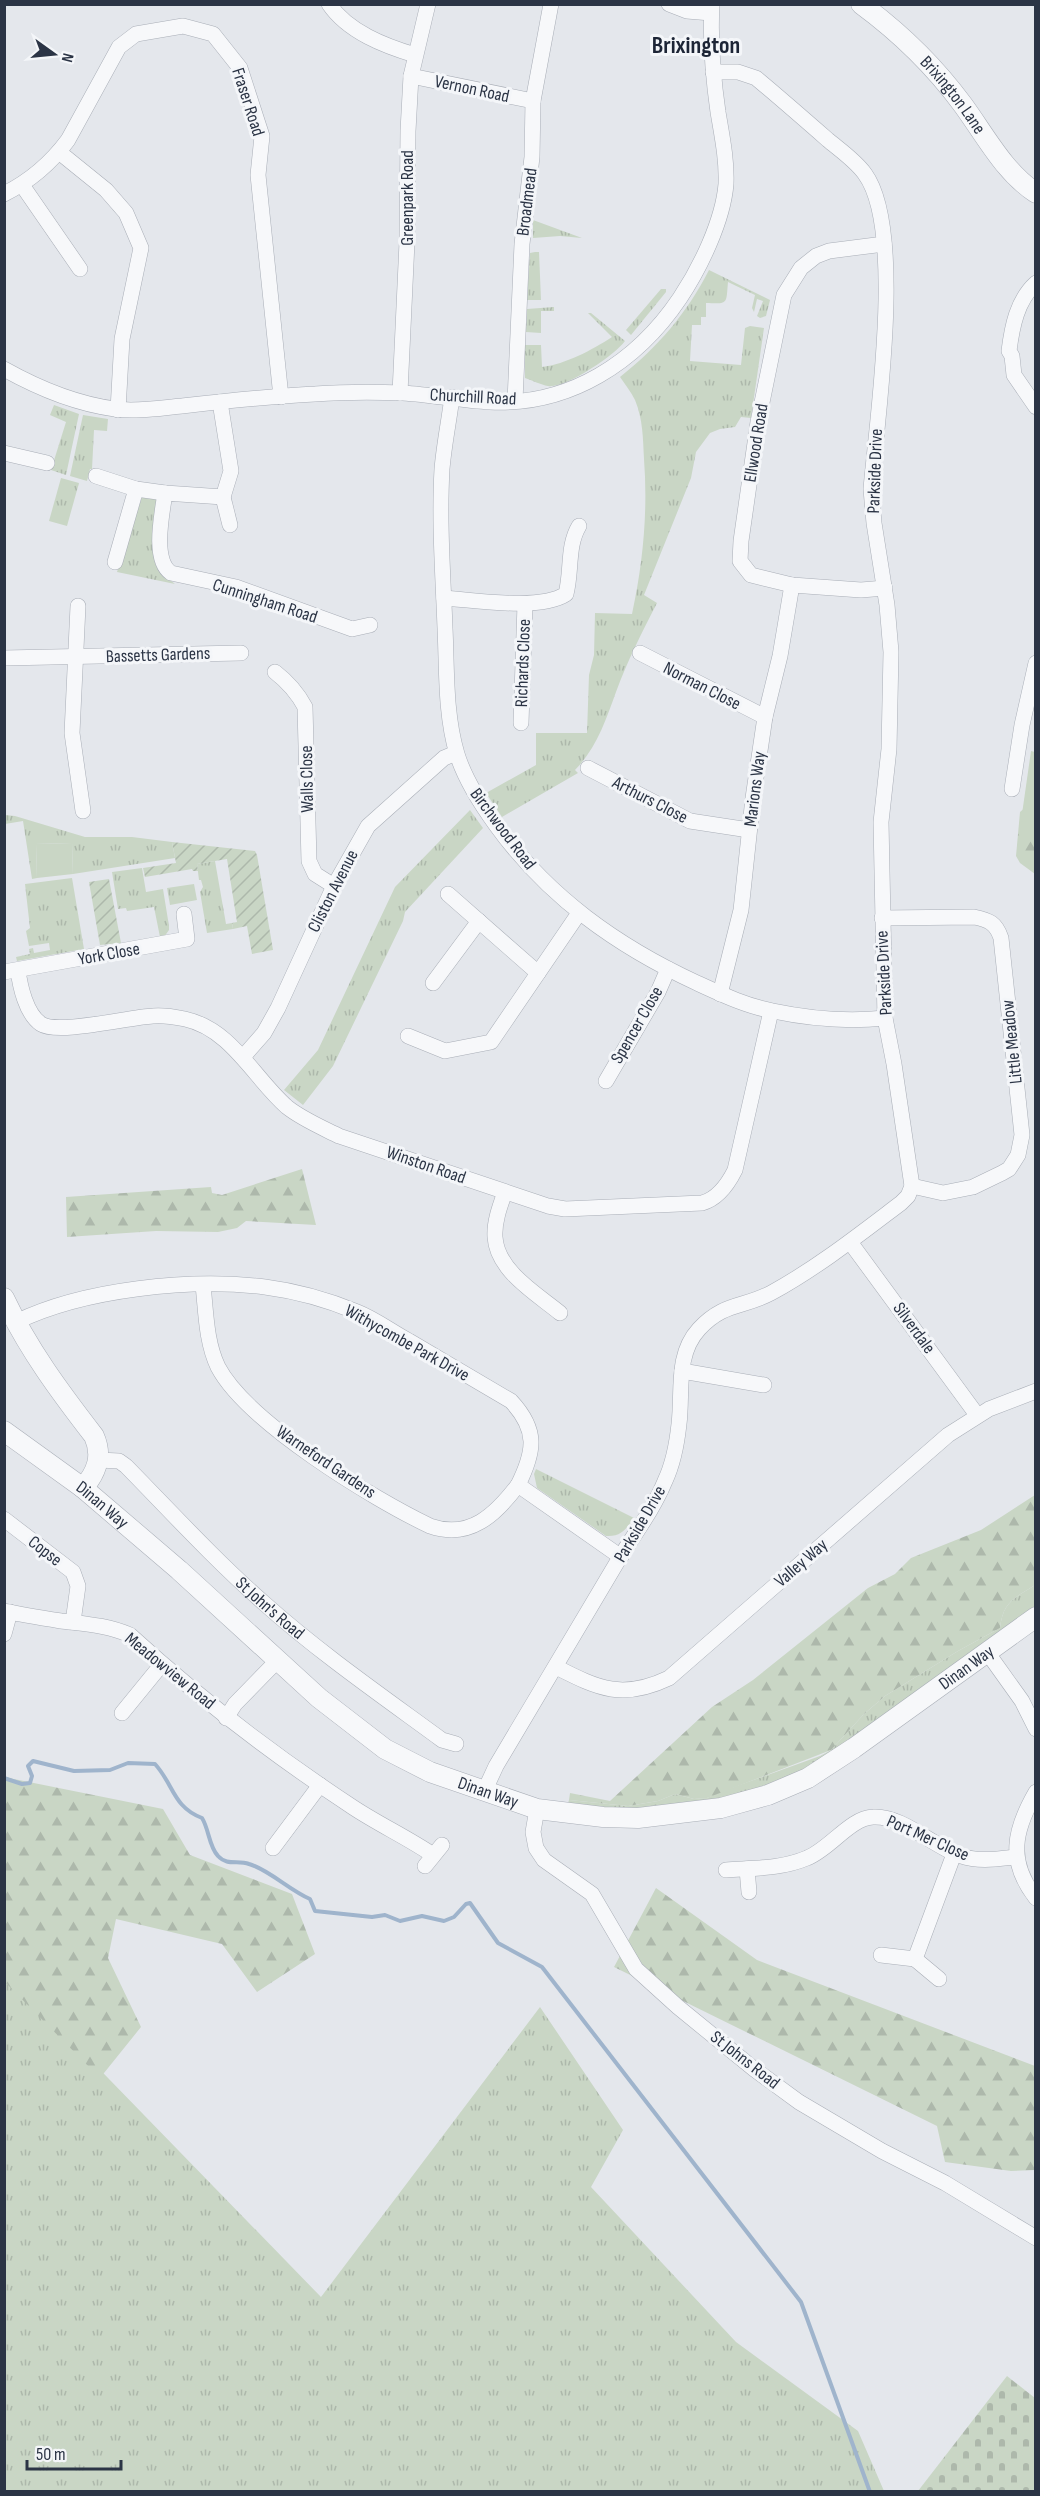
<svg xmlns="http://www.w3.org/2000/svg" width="1040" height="2496" font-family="'Sofia Sans Condensed',sans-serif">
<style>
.grass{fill:url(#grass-tufts)}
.forest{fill:url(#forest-firs)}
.cemetery{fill:url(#cemetery-stones)}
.park{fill:#c9d6c5}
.garden{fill:url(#garden-furrows)}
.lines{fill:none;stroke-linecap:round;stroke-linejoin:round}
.stream{stroke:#9fb4cc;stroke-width:4}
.minor-casing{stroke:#a9aeb7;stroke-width:16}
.tertiary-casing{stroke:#a9aeb7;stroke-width:21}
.minor{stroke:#f7f8fa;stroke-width:15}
.tertiary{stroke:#f7f8fa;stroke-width:20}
.labels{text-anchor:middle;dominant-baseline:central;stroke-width:6;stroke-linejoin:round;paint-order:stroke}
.street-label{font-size:18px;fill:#2b3445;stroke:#f4f6f9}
.district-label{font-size:24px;font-weight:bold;fill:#1d2536;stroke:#f4f6f9}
</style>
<defs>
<pattern id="grass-tufts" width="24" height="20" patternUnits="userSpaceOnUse" patternTransform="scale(1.5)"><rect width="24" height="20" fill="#c9d6c5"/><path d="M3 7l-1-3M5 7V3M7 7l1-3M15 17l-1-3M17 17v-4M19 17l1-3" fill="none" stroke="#adb8ab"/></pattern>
<pattern id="forest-firs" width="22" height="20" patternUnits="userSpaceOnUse" patternTransform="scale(1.5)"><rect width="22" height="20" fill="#c9d6c5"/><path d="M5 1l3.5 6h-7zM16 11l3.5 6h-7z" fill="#adb8ab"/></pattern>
<pattern id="cemetery-stones" width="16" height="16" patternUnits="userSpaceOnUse" patternTransform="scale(1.5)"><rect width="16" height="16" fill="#c9d6c5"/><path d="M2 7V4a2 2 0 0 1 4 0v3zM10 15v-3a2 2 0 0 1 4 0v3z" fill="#adb8ab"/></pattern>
<pattern id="garden-furrows" width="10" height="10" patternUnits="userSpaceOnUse" patternTransform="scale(1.5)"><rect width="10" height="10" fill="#c9d6c5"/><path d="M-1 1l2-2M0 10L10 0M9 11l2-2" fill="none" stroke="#adb8ab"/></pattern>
</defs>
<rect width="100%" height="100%" fill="#e4e7ec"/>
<g class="grass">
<polygon points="533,220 582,238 560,236 533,238"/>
<polygon points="535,252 539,252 541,300 527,300 530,253"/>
<path d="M709,270L770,300L766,316L760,318L757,316L763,301L757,299L754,312L752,308L755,295L728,282C726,304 729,304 706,303V317H701V325H692L690,361L741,365L745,328L750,326L764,328L751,418L741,417L735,427L720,429L710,433L696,452L691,478L644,595L657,603C642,632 627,662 616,692C606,720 596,749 575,770L578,773L502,817L486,793L536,765V733H587L589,675L594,655L595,613L632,614C643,563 648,512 644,459C643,439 643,419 635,400C631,392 625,384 620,377C658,347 687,313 709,270Z"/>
<polygon points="661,289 666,289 666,292 631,335 626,330"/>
<polygon points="554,307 554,311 541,311 541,333 526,332 527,309"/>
<path d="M588,313H591L625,341C615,355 565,389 548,386C541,385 532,380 525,378V345H541L542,367C566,364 592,350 612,337Z"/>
<polygon points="54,405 79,414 66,475 51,470 66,422 50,415"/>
<polygon points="83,415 108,419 107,431 94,430 92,469 90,469 87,481 70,476"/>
<polygon points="61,478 79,483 67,526 49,521"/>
<polygon points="142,497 155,497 158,500 155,563 162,574 175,584 117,572"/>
<polygon points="470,810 483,828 405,912 403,921 333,1066 303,1105 284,1090 318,1050 395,887"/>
<polygon points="5,815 15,816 85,837 132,837 172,842 175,858 73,874 72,843 36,844 37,878 32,879 23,821 5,824"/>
<polygon points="215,861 226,924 232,923 233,929 207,933 200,892 203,887 201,880 199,880 197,864"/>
<polygon points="142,868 146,892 163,889 169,926 169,930 164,937 160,937 154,907 127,911 126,908 118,909 112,872"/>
<polygon points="72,878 84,949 17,961 16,957 30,954 29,949 33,948 34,953 50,950 49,943 29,946 26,931 30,928 25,884"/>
<polygon points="194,884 197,900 170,905 167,888"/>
<path d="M536,1469L634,1518C626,1529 621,1537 606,1536L537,1488L534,1474Z"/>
<path d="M1035,1585V1609L836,1752L792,1776L727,1798L635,1812L567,1806L569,1800L628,1806L658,1801L675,1794L694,1799L707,1798L720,1792L820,1756L831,1750L864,1714L885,1696L958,1651L1000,1628C1003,1601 1015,1598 1035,1585Z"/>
<polygon points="4,1971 321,2297 540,2007 623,2130 591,2187 736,2342 858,2431 884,2491 5,2491"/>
</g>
<g class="forest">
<polygon points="1035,799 1035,874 1020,863 1016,856 1020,812"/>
<polygon points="302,1169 316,1225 246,1221 237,1228 218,1232 156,1231 67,1237 66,1197 211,1187 212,1193 222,1195"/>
<path d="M1035,1495V1585C1015,1598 1003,1601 1000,1628L958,1651L885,1696L864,1714L831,1750L707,1798L694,1799L675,1794L658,1801L628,1806L569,1800L570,1793L610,1801L712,1707L753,1680L868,1588L895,1574L911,1558L981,1530Z"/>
<polygon points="4,1777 163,1809 190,1855 292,1894 315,1954 257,1992 222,1944 116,1919 108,1958 141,2027 100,2078 5,1982"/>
<polygon points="656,1888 757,1960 1035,2066 1035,2170 1011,2171 945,2162 937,2126 614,1967"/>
</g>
<polygon class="cemetery" points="1007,2376 1035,2398 1035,2491 918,2491"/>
<g class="park">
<polygon points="1031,751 1035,752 1035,822 1021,821"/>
<polygon points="72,843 73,874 37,878 36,844"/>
</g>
<g class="garden">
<polygon points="172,842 255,851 257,855 273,950 252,954 247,926 233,929 232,923 237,922 227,859 197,864 198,871 193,871 192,869 145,877 143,868 176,863"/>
<polygon points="109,879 121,943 100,945 89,882"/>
</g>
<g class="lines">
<path class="stream" d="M4,1778L22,1784L30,1783L32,1776L28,1766L33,1761L74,1771L110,1770L128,1763L155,1764C174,1785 173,1807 202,1818C209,1829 209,1847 218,1856C227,1866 238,1860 249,1864C268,1869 289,1890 310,1899L315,1911L372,1917L385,1915L400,1921L422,1916L444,1921L454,1917L466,1904L470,1903L498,1943L542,1967L801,2302L870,2492"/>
<g class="minor-casing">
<g id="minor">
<path d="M329,4C348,32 385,46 415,55"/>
<polyline points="669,4 687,11 711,13"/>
<polyline points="411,76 533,101"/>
<polyline points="59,152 106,190 126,213 141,248 122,339 118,410"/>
<polyline points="22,185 80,269"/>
<path d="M4,194C30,181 51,163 68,140L119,47L136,34L183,26L213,34L240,68L262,136L258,175L281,397"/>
<polyline points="884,244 829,251 816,256 801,268 784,295 758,422 741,541 740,561 751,575 792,585 861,590 885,588"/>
<path d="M1036,283C1017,300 1012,327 1009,351L1012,356L1014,375L1036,407"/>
<path d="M4,369C38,388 77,404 115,409C137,412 160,408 182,406C226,401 271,396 315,394C344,392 374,392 403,393C432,395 461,400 490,402C570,406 637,362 680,298C700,268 723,221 726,184C727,160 722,136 718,112C713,77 710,40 712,4"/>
<polyline points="400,393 407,242 408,131 411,76 428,4"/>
<path d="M452,397C449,421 444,445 442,469C439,522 443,575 445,628C447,669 445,714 457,754C465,780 480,803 496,825C548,897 617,946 697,983C721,994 746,1006 773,1011C811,1019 847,1022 885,1018"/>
<polyline points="515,401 522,244 532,157 533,101 551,4"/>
<path d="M220,402L231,471L223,497L165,493C162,514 152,560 171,573L236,587L352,629L370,625"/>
<polyline points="4,453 47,463"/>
<polyline points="96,476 136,489 165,493"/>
<polyline points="223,497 230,525"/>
<polyline points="115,562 136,489"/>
<path d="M444,598C475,600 540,611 566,594C572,571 567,546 579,526"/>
<polyline points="78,606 72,733 83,811"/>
<polyline points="640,653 765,717"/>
<polyline points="4,658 241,653"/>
<path d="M275,672C288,682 297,692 305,707L309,861L315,874L334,886"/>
<polyline points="521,723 525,604"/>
<polyline points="588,768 690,821 749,830"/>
<polyline points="1012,789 1022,725 1036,663"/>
<polyline points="448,894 538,973"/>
<path d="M882,918L974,917C989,920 996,923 1001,938L1022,1135L1018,1155L1009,1169L1002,1173L973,1187L943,1193L912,1186"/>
<path d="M18,970C20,986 26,1014 41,1024C58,1035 129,1017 153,1016C163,1015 175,1017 185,1019C231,1029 254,1078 287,1107C302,1119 321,1127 339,1136L548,1206L565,1209L702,1203C717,1199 728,1184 735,1170L771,1011"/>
<polyline points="4,972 187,939 184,914"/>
<polyline points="433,983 479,921"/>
<polyline points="720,994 741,910 753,798 765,717 780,656 792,585"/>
<polyline points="408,1036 445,1051 491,1042 579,913"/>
<polyline points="243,1057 264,1033 278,1008 334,886 368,826 444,758 456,753"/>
<polyline points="606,1081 658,992 668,969"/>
<path d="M505,1192C500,1206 494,1222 495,1237C497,1271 537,1294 560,1313"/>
<polyline points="850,1242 977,1415"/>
<path d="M203,1285C206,1312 206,1342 218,1367C247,1422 373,1499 430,1526C470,1540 496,1514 518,1485"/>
<path d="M16,1322C84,1289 190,1278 265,1287C296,1291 328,1300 357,1312C375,1319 392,1332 409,1341C443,1361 477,1381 511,1401C538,1430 535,1451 518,1485L621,1557"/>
<polyline points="682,1371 764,1385"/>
<path id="s1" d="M99,1460L119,1461L126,1466C172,1513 216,1561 265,1604C320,1653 382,1696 442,1740L456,1744"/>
<polyline points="4,1519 73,1572 78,1586 73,1622"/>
<path d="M4,1611C23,1615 42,1618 61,1621C85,1624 107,1625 130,1635C200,1699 275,1756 354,1808C380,1825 408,1838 433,1855"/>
<polyline points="4,1634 10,1612"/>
<polyline points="987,1652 1022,1701 1036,1729"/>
<path d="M556,1667C599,1689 623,1700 669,1678L948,1435L989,1409L1036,1391"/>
<polyline points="122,1713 162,1664"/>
<polyline points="226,1718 235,1704 277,1661"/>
<path d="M484,1792L496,1766C537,1697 578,1628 619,1559C635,1533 653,1510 665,1481C673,1464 677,1443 679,1424C683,1392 675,1355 699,1329C724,1302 743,1308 771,1293C817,1268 860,1234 901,1203L908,1196L912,1186L894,1064L885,1018L881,822L889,749L891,652L887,605L874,523L871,489C877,419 905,229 865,174C856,161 840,150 828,140C804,119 780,98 756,78L738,72H713"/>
<path d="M1036,1792C1014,1830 1007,1861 1036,1898"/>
<polyline points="537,1809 533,1832 536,1848 544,1860 592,1894 636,1969 678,2007 754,2069 799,2102 882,2151 945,2183 1036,2238"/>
<polyline points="273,1848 320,1785"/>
<polyline points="425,1866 442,1845"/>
<polyline points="747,1869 749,1892"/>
<path d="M726,1870C754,1868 781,1869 807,1858C830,1849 850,1818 873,1817C902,1815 934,1847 961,1856C979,1862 997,1859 1015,1857"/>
<polyline points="881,1955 915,1959"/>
<polyline points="939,1979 915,1959 954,1854"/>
</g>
</g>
<g class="tertiary-casing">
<g id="tertiary">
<path id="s2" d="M861,4C899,32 935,67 963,105C985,135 1004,172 1036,193"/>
<path d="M4,1298C28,1349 60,1392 94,1436C103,1456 97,1472 83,1488"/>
<path id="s3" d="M4,1431L83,1488L179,1570L319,1698L385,1749L430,1772L537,1809L603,1817L638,1818L721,1808L768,1795L808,1778L854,1748L1036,1617"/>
</g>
</g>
<use href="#minor" class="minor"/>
<use href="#tertiary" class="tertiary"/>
</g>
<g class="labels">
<g class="street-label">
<text transform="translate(472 89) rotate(12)">Vernon Road</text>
<text stroke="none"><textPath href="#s2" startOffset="130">Brixington Lane</textPath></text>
<text transform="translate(248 102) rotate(72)">Fraser Road</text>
<text transform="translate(407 198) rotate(-90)">Greenpark Road</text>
<text transform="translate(527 202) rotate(-83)">Broadmead</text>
<text transform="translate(473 397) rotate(3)">Churchill Road</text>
<text transform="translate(756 443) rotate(-81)">Ellwood Road</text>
<text transform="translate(875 471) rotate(-88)">Parkside Drive</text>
<text transform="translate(265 601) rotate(18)">Cunningham Road</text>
<text transform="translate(158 655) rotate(-2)">Bassetts Gardens</text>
<text transform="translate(523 663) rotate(-88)">Richards Close</text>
<text transform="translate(702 686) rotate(27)">Norman Close</text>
<text transform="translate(307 779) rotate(-91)">Walls Close</text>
<text transform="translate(755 789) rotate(-83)">Marions Way</text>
<text transform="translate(650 800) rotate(27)">Arthurs Close</text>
<text transform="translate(503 829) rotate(53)">Birchwood Road</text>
<text transform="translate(333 891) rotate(-63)">Cliston Avenue</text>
<text transform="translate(109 954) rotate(-10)">York Close</text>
<text transform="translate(884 973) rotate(-93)">Parkside Drive</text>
<text transform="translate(637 1025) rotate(-60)">Spencer Close</text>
<text transform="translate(1012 1042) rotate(-96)">Little Meadow</text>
<text transform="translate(426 1165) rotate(19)">Winston Road</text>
<text transform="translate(914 1328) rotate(54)">Silverdale</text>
<text transform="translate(407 1343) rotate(29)">Withycombe Park Drive</text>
<text transform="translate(326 1462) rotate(34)">Warneford Gardens</text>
<text stroke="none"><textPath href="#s3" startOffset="123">Dinan Way</textPath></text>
<text transform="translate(640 1524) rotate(-60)">Parkside Drive</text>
<text transform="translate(45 1551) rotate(38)">Copse</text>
<text transform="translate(801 1563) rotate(-41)">Valley Way</text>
<text stroke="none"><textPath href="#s1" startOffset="231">St John's Road</textPath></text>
<text stroke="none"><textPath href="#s3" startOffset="1131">Dinan Way</textPath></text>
<text transform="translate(170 1671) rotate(39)">Meadowview Road</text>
<text stroke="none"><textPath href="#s3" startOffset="609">Dinan Way</textPath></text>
<text transform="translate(928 1838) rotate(24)">Port Mer Close</text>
<text transform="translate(745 2060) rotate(38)">St Johns Road</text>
</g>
<g class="district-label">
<text x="696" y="45">Brixington</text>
</g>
</g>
<rect width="1040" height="2496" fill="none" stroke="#2b3445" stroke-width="12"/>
<g transform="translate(54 54) rotate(105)" stroke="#f4f6f9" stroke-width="4.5" paint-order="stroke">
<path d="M0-4.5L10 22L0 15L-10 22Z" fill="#2b3445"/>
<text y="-9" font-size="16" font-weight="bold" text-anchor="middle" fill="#2b3445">N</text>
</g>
<path d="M27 2460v9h94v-9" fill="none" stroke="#2b3445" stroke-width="3"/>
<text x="36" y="2460" font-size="18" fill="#2b3445" stroke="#f4f6f9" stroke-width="4.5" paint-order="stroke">50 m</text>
</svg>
